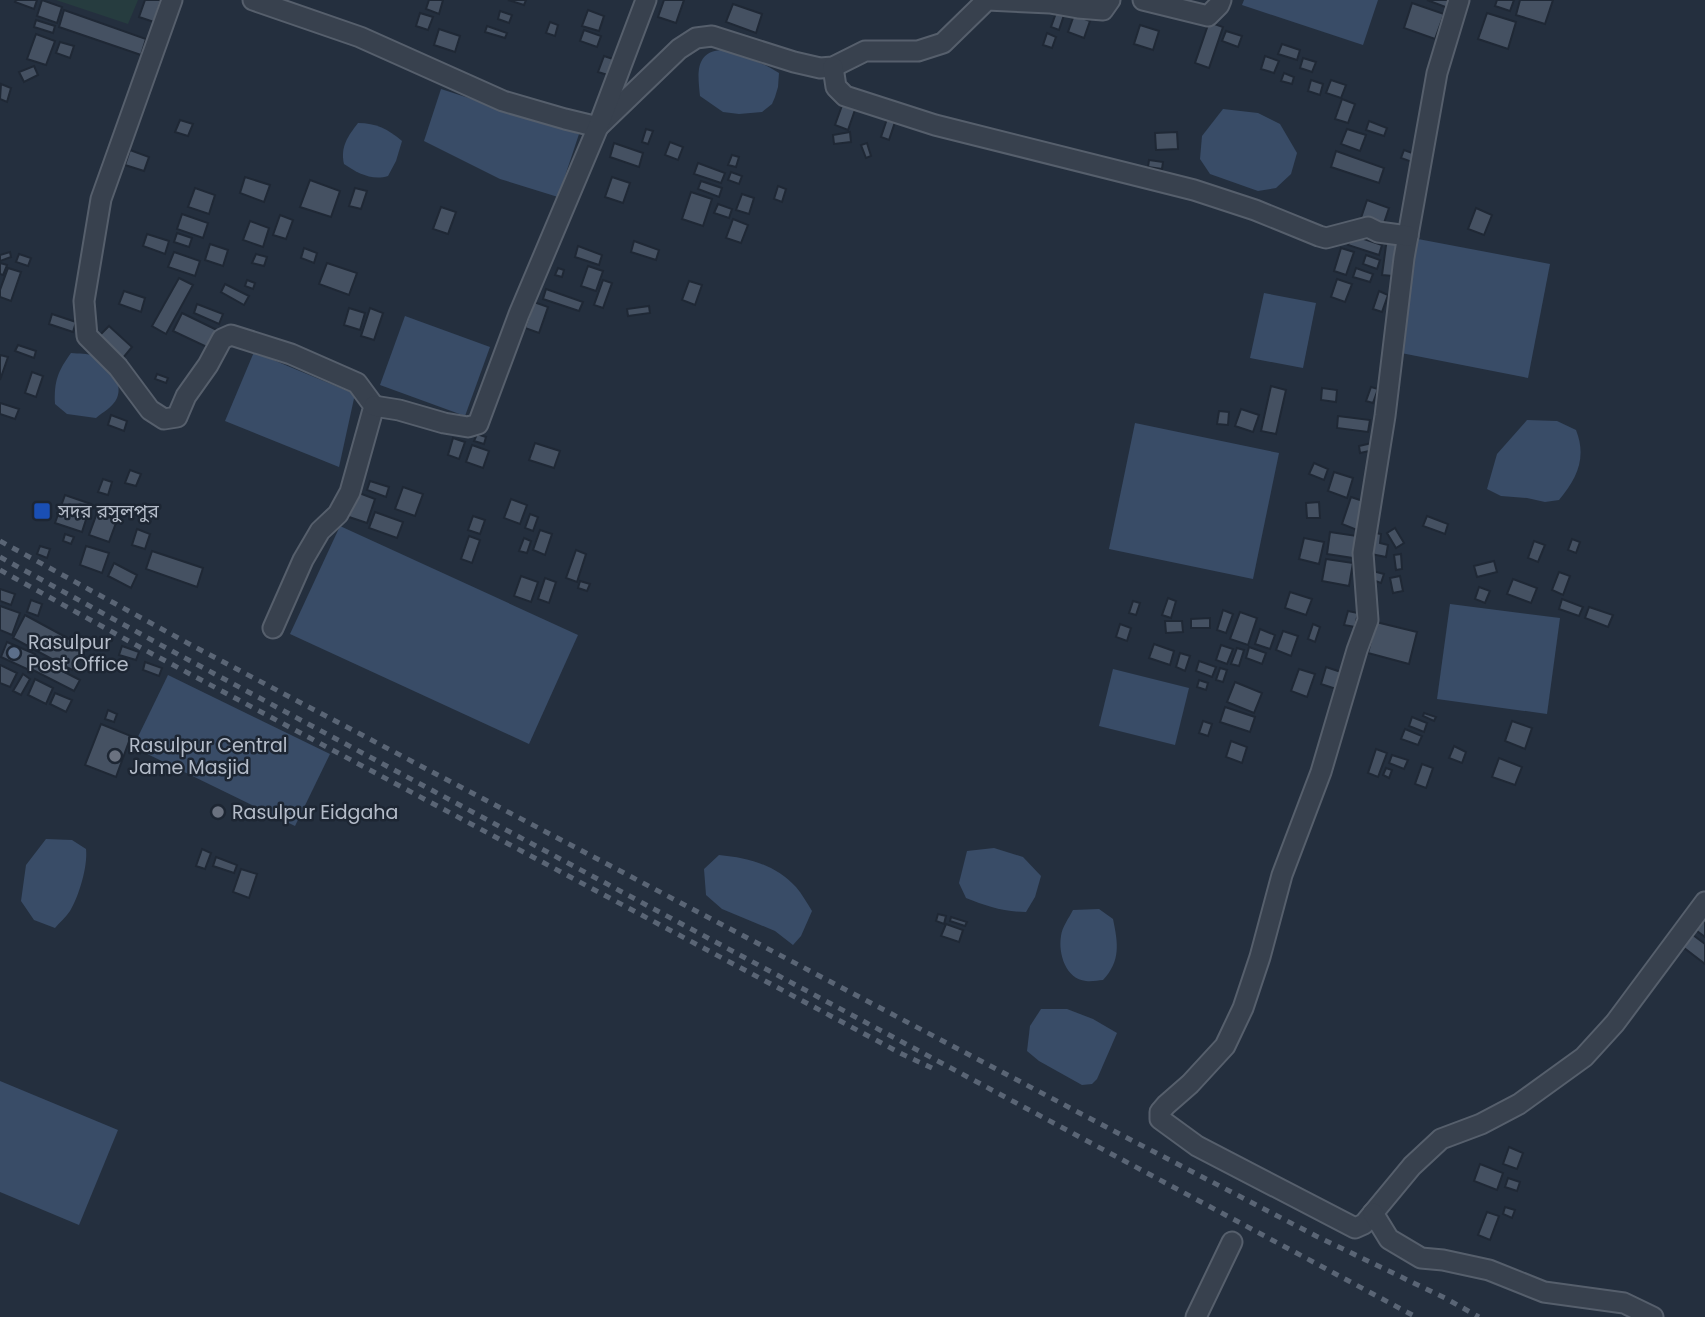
<svg xmlns="http://www.w3.org/2000/svg" width="1705" height="1317" font-family="Poppins,'Noto Sans Bengali',sans-serif">
<style>
.green{fill:#263c3f}
.water{fill:#394c67}
.building{fill:#455162;stroke:#1f2835;stroke-width:2}
.lines{fill:none;stroke-linecap:round;stroke-linejoin:round}
.minor-casing{stroke:#565f6c;stroke-width:23}
.minor{stroke:#38414e;stroke-width:19}
.rail{stroke:#5a6575;stroke-width:5;stroke-dasharray:7 7;stroke-linecap:butt}
.transit-dot{fill:#1a4fb4;stroke:#1d2633;stroke-width:2.5}
.service-dot{fill:#5c6f8a;stroke:#1d2633;stroke-width:2.5}
.worship-dot{fill:#6b7280;stroke:#1d2633;stroke-width:2.5}
.labels{text-anchor:middle;dominant-baseline:central;stroke-width:5;stroke-linejoin:round;paint-order:stroke}
.poi-label{font-size:19px;fill:#b4bcc9;stroke:#1d2633;text-anchor:start}
</style>
<rect width="100%" height="100%" fill="#242f3e"/>
<polygon class="green" points="56,0 138,0 128,24"/>
<g class="water">
<polygon points="1244,0 1378,0 1363,45 1242,5"/>
<path d="M721,50C741,56 761,61 779,73L778,87L775,97L772,104L762,112L739,114L723,112L700,96C698,76 694,52 721,50Z"/>
<polygon points="441,89 579,134 558,197 500,179 424,141"/>
<polygon points="1223,109 1258,113 1280,124 1297,153 1291,174 1276,188 1258,191 1210,174 1200,159 1202,136"/>
<path d="M358,123C376,123 388,129 402,141L396,161L388,176C372,181 357,173 344,164C340,147 348,136 358,123Z"/>
<polygon points="1418,239 1550,264 1528,378 1396,352"/>
<polygon points="1264,293 1316,303 1303,368 1250,358"/>
<polygon points="405,316 490,347 465,416 380,385"/>
<polygon points="254,352 355,394 339,467 225,421"/>
<path d="M71,353C79,354 87,353 94,356C108,361 124,383 117,398C113,407 103,412 96,418L67,414L55,404C54,381 58,371 71,353Z"/>
<path d="M1527,420L1557,421L1576,430C1587,458 1577,478 1559,500L1545,502L1527,498L1501,496L1487,489L1497,454Z"/>
<polygon points="1135,423 1279,453 1253,579 1109,549"/>
<polygon points="340,526 578,635 529,744 290,634"/>
<polygon points="1450,604 1560,618 1547,714 1437,699"/>
<polygon points="1113,669 1189,688 1175,745 1099,726"/>
<polygon points="168,675 330,754 295,826 133,747"/>
<path d="M46,839L72,840L86,849C88,866 79,896 70,911C66,917 59,923 55,928L34,920L21,901L26,865Z"/>
<path d="M994,848L1023,857L1041,876L1035,897L1026,912C1004,912 986,906 966,898L959,883L967,851Z"/>
<path d="M719,855C749,858 774,864 796,887C802,894 807,903 812,911L801,936L793,945L775,931L722,909L706,895L704,869Z"/>
<path d="M1099,909L1113,919C1118,943 1121,961 1103,980C1098,980 1092,982 1086,981C1066,979 1058,954 1061,936C1062,927 1069,918 1073,910Z"/>
<polygon points="1041,1009 1067,1009 1093,1019 1117,1033 1097,1079 1092,1084 1082,1085 1039,1061 1027,1051 1030,1026"/>
<polygon points="0,1081 118,1130 79,1225 0,1192"/>
</g>
<g class="building">
<polygon points="16,0 37,0 34,9 15,2"/>
<polygon points="42,0 62,7 57,23 37,16"/>
<polygon points="145,0 161,0 154,22 139,17"/>
<polygon points="429,0 443,0 439,14 426,9"/>
<polygon points="508,0 526,0 524,5"/>
<polygon points="664,0 684,0 676,23 658,17"/>
<polygon points="1427,0 1451,0 1448,8"/>
<polygon points="1497,0 1514,0 1510,11 1495,6"/>
<polygon points="1520,0 1553,0 1545,24 1516,15"/>
<polygon points="1412,3 1444,14 1435,39 1404,28"/>
<polygon points="733,4 762,14 756,33 726,22"/>
<polygon points="64,10 146,39 141,55 59,27"/>
<polygon points="588,10 604,16 599,31 582,26"/>
<polygon points="500,11 512,15 509,23 498,19"/>
<polygon points="420,13 433,17 428,30 416,26"/>
<polygon points="1056,13 1064,15 1059,30 1051,27"/>
<polygon points="1487,13 1516,22 1508,49 1478,39"/>
<polygon points="1074,15 1090,21 1084,38 1068,32"/>
<polygon points="36,20 55,26 53,33 34,27"/>
<polygon points="550,22 558,25 555,36 546,33"/>
<polygon points="1209,22 1223,27 1209,68 1195,63"/>
<polygon points="1140,25 1159,31 1153,50 1134,44"/>
<polygon points="487,26 507,33 505,38 485,32"/>
<polygon points="439,29 460,36 455,52 434,45"/>
<polygon points="584,30 601,36 597,47 580,41"/>
<polygon points="1226,31 1242,36 1238,47 1222,41"/>
<polygon points="1047,33 1056,37 1052,48 1043,45"/>
<polygon points="36,34 55,41 46,65 27,59"/>
<polygon points="60,42 74,46 70,58 56,53"/>
<polygon points="1282,44 1300,50 1297,60 1278,54"/>
<polygon points="604,56 616,60 611,76 598,72"/>
<polygon points="1265,56 1279,61 1274,73 1261,69"/>
<polygon points="1303,58 1316,62 1312,72 1300,68"/>
<polygon points="34,66 38,75 24,82 19,72"/>
<polygon points="1284,73 1294,77 1292,84 1281,81"/>
<polygon points="1311,80 1323,84 1320,95 1308,91"/>
<polygon points="1331,80 1346,85 1341,98 1326,93"/>
<polygon points="1,84 11,88 7,102 0,99"/>
<polygon points="1342,99 1355,104 1348,123 1335,119"/>
<polygon points="844,100 857,104 848,130 835,125"/>
<polygon points="887,119 895,122 889,140 881,137"/>
<polygon points="180,120 193,124 188,136 175,132"/>
<polygon points="1369,121 1387,128 1384,136 1366,130"/>
<polygon points="646,129 653,131 648,144 642,142"/>
<polygon points="1347,129 1366,135 1360,151 1341,144"/>
<polygon points="850,132 851,142 834,144 833,135"/>
<polygon points="1177,132 1178,149 1156,150 1155,133"/>
<polygon points="670,142 683,147 678,160 665,155"/>
<polygon points="614,143 643,153 639,167 610,157"/>
<polygon points="867,143 871,156 866,158 861,145"/>
<polygon points="130,150 149,157 144,171 125,165"/>
<polygon points="1404,150 1415,154 1412,162 1401,158"/>
<polygon points="1336,151 1384,168 1379,183 1331,167"/>
<polygon points="732,155 739,157 736,167 728,165"/>
<polygon points="1149,160 1163,162 1162,169 1148,167"/>
<polygon points="698,163 725,173 721,183 694,174"/>
<polygon points="731,172 742,176 739,184 728,180"/>
<polygon points="245,177 270,185 264,202 240,193"/>
<polygon points="612,177 630,183 623,203 605,197"/>
<polygon points="310,180 340,191 331,217 300,207"/>
<polygon points="701,181 722,188 719,197 698,189"/>
<polygon points="778,186 786,189 782,202 774,199"/>
<polygon points="195,188 215,195 209,214 188,207"/>
<polygon points="355,188 367,191 361,209 349,206"/>
<polygon points="691,192 712,199 703,226 682,219"/>
<polygon points="742,194 754,198 749,214 736,210"/>
<polygon points="1367,200 1389,208 1382,229 1360,221"/>
<polygon points="718,204 732,209 729,218 714,213"/>
<polygon points="441,207 456,212 448,234 433,229"/>
<polygon points="1476,208 1492,215 1484,235 1468,229"/>
<polygon points="182,214 208,223 203,238 177,229"/>
<polygon points="280,215 293,220 286,239 273,235"/>
<polygon points="733,219 748,225 741,243 726,238"/>
<polygon points="250,221 269,228 263,247 243,240"/>
<polygon points="177,233 192,238 189,247 174,242"/>
<polygon points="147,234 169,241 165,254 143,246"/>
<polygon points="1352,235 1382,245 1379,255 1348,245"/>
<polygon points="1387,238 1397,240 1393,276 1382,275"/>
<polygon points="634,241 659,250 656,260 631,252"/>
<polygon points="210,244 228,250 223,266 205,260"/>
<polygon points="578,246 602,255 599,265 575,257"/>
<polygon points="304,248 317,253 314,263 301,258"/>
<polygon points="1341,248 1354,252 1346,275 1334,271"/>
<polygon points="10,252 11,257 0,261 0,255"/>
<polygon points="174,252 200,261 195,276 168,267"/>
<polygon points="19,254 31,258 28,266 16,262"/>
<polygon points="256,254 267,257 264,266 252,263"/>
<polygon points="1366,255 1380,260 1377,269 1363,264"/>
<polygon points="0,263 7,265 3,275 0,274"/>
<polygon points="327,263 357,273 349,295 319,284"/>
<polygon points="588,266 603,271 596,291 581,286"/>
<polygon points="8,268 21,272 11,301 0,297 0,290"/>
<polygon points="558,268 564,270 562,277 555,275"/>
<polygon points="1356,268 1373,274 1370,282 1353,277"/>
<polygon points="179,278 193,285 166,334 152,326"/>
<polygon points="1337,279 1352,284 1345,302 1331,297"/>
<polygon points="247,280 255,283 253,289 245,286"/>
<polygon points="603,280 612,283 603,308 594,305"/>
<polygon points="689,281 702,285 695,305 682,300"/>
<polygon points="225,284 249,296 244,305 221,292"/>
<polygon points="546,289 583,302 579,311 543,299"/>
<polygon points="124,291 145,298 141,312 119,304"/>
<polygon points="1379,291 1388,295 1382,312 1373,309"/>
<polygon points="534,302 548,307 539,333 525,328"/>
<polygon points="197,304 223,314 219,324 194,313"/>
<polygon points="649,306 650,313 628,316 627,309"/>
<polygon points="349,308 365,313 360,330 344,325"/>
<polygon points="370,308 383,313 374,340 361,336"/>
<polygon points="182,313 219,331 211,349 173,331"/>
<polygon points="52,314 76,322 73,332 49,324"/>
<polygon points="109,326 132,347 123,358 99,336"/>
<polygon points="18,345 36,351 34,358 15,351"/>
<polygon points="0,355 8,357 0,380"/>
<polygon points="32,372 43,376 36,397 25,393"/>
<polygon points="157,374 168,378 166,383 155,379"/>
<polygon points="1271,386 1286,390 1276,434 1261,431"/>
<polygon points="1371,387 1378,389 1373,403 1366,401"/>
<polygon points="1322,388 1337,390 1336,402 1321,400"/>
<polygon points="0,403 19,409 15,419 0,414"/>
<polygon points="1241,409 1259,415 1253,432 1235,426"/>
<polygon points="1219,411 1229,412 1228,425 1217,424"/>
<polygon points="111,415 127,421 124,431 108,425"/>
<polygon points="1338,416 1370,420 1368,432 1337,428"/>
<polygon points="477,434 486,437 484,444 474,441"/>
<polygon points="453,438 465,442 459,459 448,455"/>
<polygon points="535,443 560,451 554,468 529,460"/>
<polygon points="1372,443 1374,450 1360,453 1359,446"/>
<polygon points="472,445 489,451 483,468 466,462"/>
<polygon points="1314,463 1328,469 1324,480 1309,474"/>
<polygon points="130,470 141,474 136,486 125,483"/>
<polygon points="1334,472 1353,478 1347,498 1328,491"/>
<polygon points="103,479 112,482 108,495 98,492"/>
<polygon points="370,481 389,487 386,497 367,490"/>
<polygon points="403,487 423,494 415,516 395,509"/>
<polygon points="354,491 375,499 367,523 346,516"/>
<polygon points="65,495 91,504 82,532 55,523"/>
<polygon points="1351,497 1366,502 1357,530 1342,524"/>
<polygon points="511,499 527,505 520,524 504,518"/>
<polygon points="1319,502 1320,518 1307,518 1306,503"/>
<polygon points="375,512 403,522 397,538 369,528"/>
<polygon points="97,513 117,520 109,542 89,535"/>
<polygon points="530,514 538,517 533,531 525,528"/>
<polygon points="473,516 485,520 480,534 468,530"/>
<polygon points="1427,516 1448,524 1445,534 1423,526"/>
<polygon points="1395,528 1404,543 1396,548 1387,533"/>
<polygon points="137,529 150,534 145,549 132,545"/>
<polygon points="540,530 552,534 545,555 533,550"/>
<polygon points="1330,532 1357,536 1353,558 1327,554"/>
<polygon points="1370,532 1381,534 1380,543 1388,545 1386,557 1366,553"/>
<polygon points="65,534 74,537 71,544 63,541"/>
<polygon points="469,536 480,540 472,563 461,559"/>
<polygon points="524,538 531,541 527,553 519,551"/>
<polygon points="1304,538 1324,542 1319,564 1299,559"/>
<polygon points="1572,539 1580,542 1576,553 1568,550"/>
<polygon points="1534,541 1545,545 1538,562 1528,558"/>
<polygon points="40,546 50,549 47,558 37,554"/>
<polygon points="86,546 109,553 102,573 80,565"/>
<polygon points="576,550 586,554 577,582 566,578"/>
<polygon points="152,551 203,568 197,587 146,569"/>
<polygon points="1401,554 1402,569 1396,570 1394,555"/>
<polygon points="1326,559 1353,563 1349,586 1322,581"/>
<polygon points="1494,561 1497,572 1477,577 1474,566"/>
<polygon points="114,563 137,575 131,588 108,576"/>
<polygon points="1369,570 1384,574 1381,583 1367,578"/>
<polygon points="1559,572 1570,576 1563,595 1552,590"/>
<polygon points="521,576 538,582 531,602 514,596"/>
<polygon points="1400,576 1403,591 1393,593 1390,578"/>
<polygon points="545,578 556,582 549,603 538,599"/>
<polygon points="1513,579 1537,588 1531,603 1507,594"/>
<polygon points="580,581 590,584 587,591 578,588"/>
<polygon points="1479,587 1490,591 1485,603 1475,599"/>
<polygon points="0,589 15,594 11,605 0,601"/>
<polygon points="1290,592 1312,599 1306,615 1285,608"/>
<polygon points="1168,598 1176,601 1171,618 1162,615"/>
<polygon points="1562,599 1583,607 1579,616 1559,609"/>
<polygon points="31,600 42,604 38,616 27,612"/>
<polygon points="1133,601 1140,603 1136,615 1129,613"/>
<polygon points="0,606 20,613 12,635 0,630"/>
<polygon points="1589,607 1613,615 1608,627 1585,618"/>
<polygon points="1223,610 1233,614 1226,633 1217,630"/>
<polygon points="1348,611 1358,613 1355,627 1344,625"/>
<polygon points="1240,612 1257,618 1248,645 1230,639"/>
<polygon points="25,615 84,647 72,670 13,638"/>
<polygon points="1210,618 1210,628 1191,628 1191,619"/>
<polygon points="1165,621 1182,621 1183,632 1166,633"/>
<polygon points="1376,622 1417,632 1409,664 1368,653"/>
<polygon points="1120,624 1131,628 1127,641 1116,637"/>
<polygon points="1313,624 1320,627 1315,642 1308,639"/>
<polygon points="1260,629 1275,635 1270,649 1255,644"/>
<polygon points="1283,631 1298,636 1291,656 1276,650"/>
<polygon points="7,642 35,654 29,670 1,657"/>
<polygon points="1154,644 1174,651 1170,665 1149,658"/>
<polygon points="1221,645 1233,649 1227,664 1216,660"/>
<polygon points="122,646 139,652 136,660 119,655"/>
<polygon points="1249,647 1266,653 1262,664 1246,658"/>
<polygon points="1237,648 1244,650 1239,666 1231,664"/>
<polygon points="1180,653 1190,656 1185,671 1176,667"/>
<polygon points="37,658 80,680 74,691 31,669"/>
<polygon points="1199,661 1216,667 1212,677 1196,671"/>
<polygon points="145,662 162,668 159,676 143,670"/>
<polygon points="0,665 17,673 10,687 0,683"/>
<polygon points="1326,667 1341,672 1336,689 1321,684"/>
<polygon points="1220,668 1227,670 1223,682 1216,680"/>
<polygon points="1299,669 1315,674 1307,697 1291,691"/>
<polygon points="23,674 30,679 21,695 13,691"/>
<polygon points="35,679 53,688 46,704 28,695"/>
<polygon points="1199,680 1208,683 1206,690 1197,687"/>
<polygon points="1235,682 1262,693 1254,713 1227,702"/>
<polygon points="55,693 72,700 66,712 50,704"/>
<polygon points="1225,707 1255,717 1250,732 1220,722"/>
<polygon points="108,710 117,714 114,722 105,719"/>
<polygon points="1424,713 1436,717 1434,721 1423,716"/>
<polygon points="1412,717 1427,723 1424,732 1409,726"/>
<polygon points="1203,721 1212,724 1208,736 1199,733"/>
<polygon points="1512,721 1532,728 1525,749 1505,741"/>
<polygon points="101,724 131,736 116,777 85,765"/>
<polygon points="1405,729 1422,736 1418,745 1401,739"/>
<polygon points="1231,741 1247,747 1242,763 1226,757"/>
<polygon points="1454,746 1466,752 1462,763 1449,758"/>
<polygon points="1376,749 1387,753 1378,777 1368,773"/>
<polygon points="1392,755 1408,760 1404,769 1389,763"/>
<polygon points="1499,758 1522,767 1515,785 1492,777"/>
<polygon points="1422,764 1433,768 1426,788 1415,784"/>
<polygon points="1386,768 1392,770 1389,778 1383,775"/>
<polygon points="202,849 211,853 205,869 196,866"/>
<polygon points="216,857 237,865 234,873 213,866"/>
<polygon points="241,869 257,874 249,898 233,892"/>
<polygon points="938,914 946,916 944,924 936,921"/>
<polygon points="951,917 967,922 965,926 950,921"/>
<polygon points="1700,918 1705,921 1705,937 1693,928"/>
<polygon points="946,924 963,930 959,942 941,936"/>
<polygon points="1689,932 1705,944 1705,964 1679,944"/>
<polygon points="1509,1147 1523,1153 1517,1169 1503,1164"/>
<polygon points="1480,1164 1503,1173 1497,1190 1474,1181"/>
<polygon points="1508,1178 1520,1182 1517,1191 1505,1187"/>
<polygon points="1505,1207 1515,1210 1512,1218 1503,1214"/>
<polygon points="1487,1212 1499,1216 1490,1240 1478,1235"/>
</g>
<g class="lines">
<g class="minor-casing">
<g id="minor">
<polyline points="172,0 101,199 84,301 87,336 118,367 150,410 164,419 177,417 186,396 208,365 222,339 231,335 291,354 357,383 374,406 350,492 338,514 320,531 303,560 273,628"/>
<polyline points="253,0 360,37 503,101 565,119 598,127 679,49 696,38 712,36 794,62 820,68 833,67 865,51 918,51 943,43 987,0 1050,3 1078,8 1103,10 1110,0"/>
<polyline points="1143,0 1208,16 1219,5 1221,0"/>
<polyline points="1459,0 1437,73 1404,258 1385,416 1363,553 1368,620 1357,650 1321,772 1282,875 1260,957 1243,1008 1225,1046 1190,1084 1166,1105 1160,1112 1160,1119 1197,1146 1355,1228 1364,1224 1412,1166 1441,1139 1481,1124 1519,1104 1584,1057 1615,1023 1705,902"/>
<polyline points="833,67 836,87 845,96 935,125 1194,190 1255,210 1319,236 1326,238 1368,227 1378,232 1408,236"/>
<polyline points="374,406 399,410 444,423 468,427 478,424 519,314 598,127 646,0"/>
<polyline points="1373,1213 1389,1239 1421,1258 1443,1260 1489,1270 1544,1292 1624,1303 1653,1317"/>
<polyline points="1196,1317 1232,1242"/>
</g>
</g>
<use href="#minor" class="minor"/>
<g class="rail">
<polyline points="0,541 193,646 1112,1130 1316,1236 1445,1298 1479,1317"/>
<polyline points="0,557 170,650 1416,1317"/>
<polyline points="0,570 145,650 902,1054 932,1068"/>
</g>
</g>
<rect class="transit-dot" x="33" y="502" width="18" height="18" rx="3.5"/>
<circle class="service-dot" cx="14" cy="653" r="7"/>
<g class="worship-dot">
<circle cx="115" cy="756" r="7"/>
<circle cx="218" cy="812" r="7"/>
</g>
<g class="labels">
<g class="poi-label">
<text x="58" y="511">সদর রসুলপুর</text>
<text x="28" y="642">Rasulpur<tspan x="28" dy="22">Post Office</tspan></text>
<text x="129" y="745">Rasulpur Central<tspan x="129" dy="22">Jame Masjid</tspan></text>
<text x="232" y="812">Rasulpur Eidgaha</text>
</g>
</g>
</svg>
